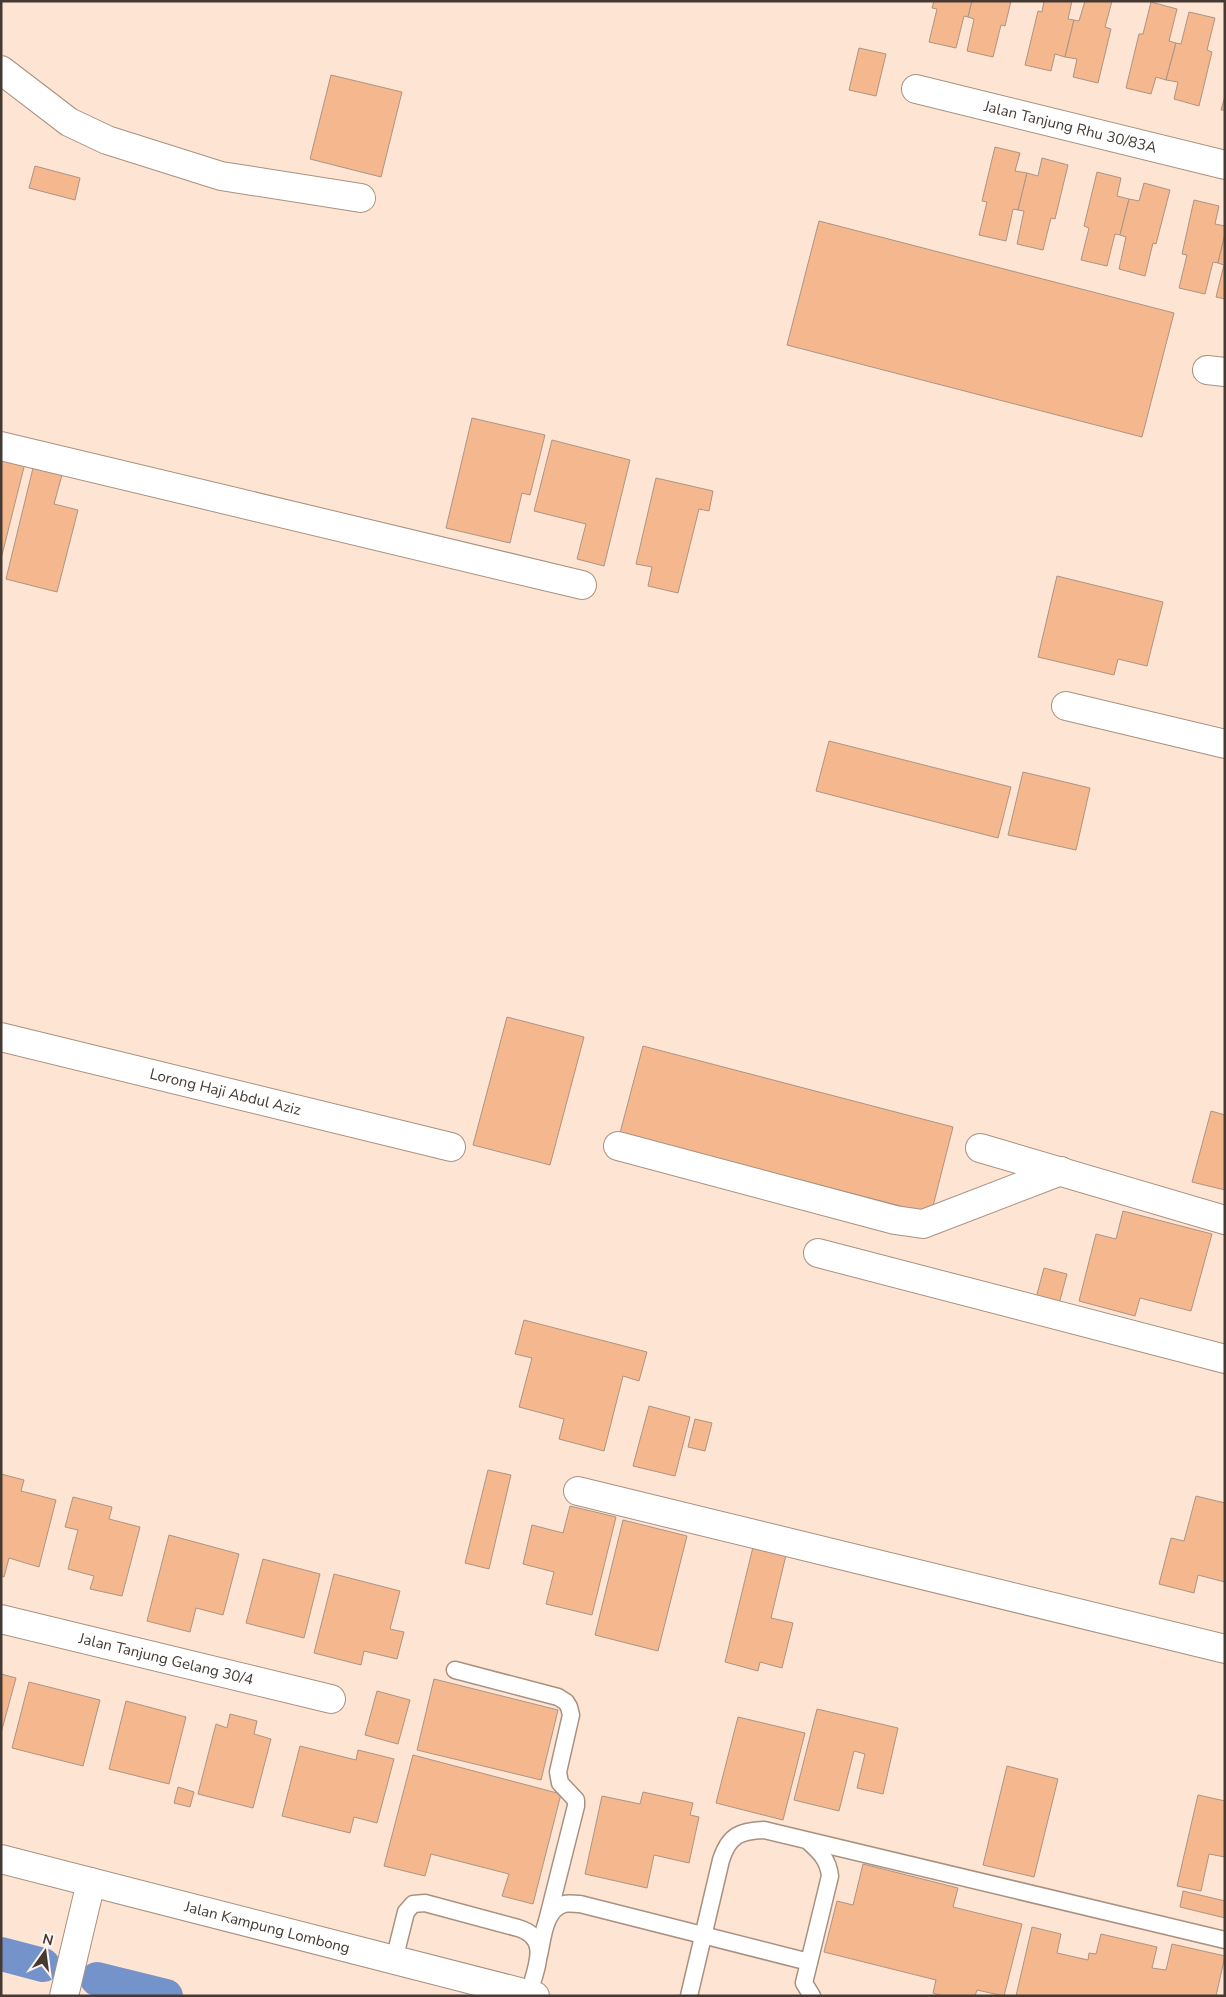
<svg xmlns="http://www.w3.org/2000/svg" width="1226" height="1997" font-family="'Nunito Sans',sans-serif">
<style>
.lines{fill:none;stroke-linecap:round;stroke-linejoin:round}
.canal{stroke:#7593cb;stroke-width:34}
.building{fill:#f5b78d;stroke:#ac9484}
.service-casing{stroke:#a89181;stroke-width:19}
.minor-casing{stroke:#a89181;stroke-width:30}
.tertiary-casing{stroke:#a89181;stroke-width:30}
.service{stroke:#fff;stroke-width:16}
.minor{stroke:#fff;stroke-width:28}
.tertiary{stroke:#fff;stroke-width:28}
.labels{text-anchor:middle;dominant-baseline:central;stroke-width:4;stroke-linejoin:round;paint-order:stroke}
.street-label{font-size:15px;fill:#443a33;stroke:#fff5ee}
</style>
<rect width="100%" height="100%" fill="#fee4d3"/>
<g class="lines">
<g class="canal">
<polyline points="1,1954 43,1965"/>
<polyline points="97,1979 166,1996"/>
</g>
</g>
<g class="building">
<polygon points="934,1 972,1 968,17 964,16 956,48 929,42 937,9 932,8"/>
<polygon points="972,1 1011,1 1005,26 1001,25 993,57 967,51 974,19 968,17"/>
<polygon points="1044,1 1072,1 1068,19 1074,20 1065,57 1055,54 1051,71 1025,65 1038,11 1042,12"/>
<polygon points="1085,1 1112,1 1105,27 1111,29 1098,83 1073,77 1077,59 1065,57 1074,20 1079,21"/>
<polygon points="1151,2 1177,9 1169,41 1176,43 1166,80 1156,77 1151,94 1126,88 1139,34 1143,34"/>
<polygon points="1189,12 1215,18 1207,50 1212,52 1199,106 1174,99 1178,82 1166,80 1176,43 1181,44"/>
<polygon points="859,48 886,54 876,96 849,90"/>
<polygon points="331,75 402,92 381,177 310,159"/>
<polygon points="1225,96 1225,110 1221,110"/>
<polygon points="995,147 1020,153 1015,171 1027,173 1018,210 1013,209 1006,241 979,235 987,202 982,201"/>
<polygon points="1042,158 1068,165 1055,219 1051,218 1043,250 1017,244 1024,211 1018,210 1027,173 1038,176"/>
<polygon points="35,166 80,178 75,200 29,188"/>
<polygon points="1097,172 1121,178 1117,196 1129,199 1120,235 1115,234 1107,266 1081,260 1089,228 1084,226"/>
<polygon points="1144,183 1170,190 1156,244 1153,243 1145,276 1119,269 1126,237 1120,235 1129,199 1139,201"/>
<polygon points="1194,200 1219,206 1215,224 1225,226 1225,234 1218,263 1213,262 1205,294 1179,288 1187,255 1182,254"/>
<polygon points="819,221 1174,313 1142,437 787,345"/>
<polygon points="1225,234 1225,299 1216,297 1224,265 1218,263"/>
<polygon points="472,418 545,435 530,495 522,493 510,543 446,528"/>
<polygon points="552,440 630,460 604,566 577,559 586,524 534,511"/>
<polygon points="1,457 25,463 1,559"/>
<polygon points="33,468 62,475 54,504 78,510 57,592 6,579"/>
<polygon points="656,478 713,491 709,511 699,509 678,593 648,586 652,567 636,564"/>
<polygon points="1057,576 1163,602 1147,666 1118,659 1114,675 1038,657"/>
<polygon points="829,741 1011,787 998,838 816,791"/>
<polygon points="1023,772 1090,788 1076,850 1008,835"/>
<polygon points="507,1017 584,1037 550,1165 473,1145"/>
<polygon points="643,1046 953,1127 931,1214 620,1133"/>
<polygon points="1211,1111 1225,1115 1225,1190 1192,1182"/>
<polygon points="1123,1211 1212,1234 1191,1311 1140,1298 1135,1316 1079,1301 1096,1234 1116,1239"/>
<polygon points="1044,1268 1067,1274 1059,1304 1036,1298"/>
<polygon points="524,1320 647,1352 639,1381 623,1376 604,1451 559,1439 564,1419 519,1407 532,1358 515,1354"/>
<polygon points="649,1406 690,1417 675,1476 633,1466"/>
<polygon points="695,1419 712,1423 705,1451 688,1447"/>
<polygon points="488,1470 511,1475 489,1569 465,1563"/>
<polygon points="1,1474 24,1480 21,1491 56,1500 39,1567 9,1558 4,1577 1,1576"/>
<polygon points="1196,1496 1225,1503 1225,1582 1198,1575 1194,1593 1159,1584 1171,1538 1184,1541"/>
<polygon points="73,1497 112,1507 109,1519 140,1527 122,1596 90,1589 94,1576 68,1569 78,1530 65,1527"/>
<polygon points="570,1506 616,1517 592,1615 546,1604 554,1572 523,1564 532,1525 563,1533"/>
<polygon points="623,1520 687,1536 658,1651 595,1635"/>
<polygon points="169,1535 239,1554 223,1615 196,1608 190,1632 147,1621"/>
<polygon points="753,1547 786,1555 771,1618 793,1623 782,1668 760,1662 758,1671 725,1662"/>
<polygon points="263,1559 320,1574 304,1638 246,1623"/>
<polygon points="334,1574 400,1591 390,1629 404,1632 397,1659 364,1651 361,1665 314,1653"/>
<polygon points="1,1674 16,1678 1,1733"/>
<polygon points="434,1679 558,1710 541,1780 417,1750"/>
<polygon points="29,1682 100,1700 83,1766 12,1748"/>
<polygon points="377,1691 410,1700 398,1744 365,1735"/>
<polygon points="126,1701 186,1717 169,1784 109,1769"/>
<polygon points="817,1709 898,1728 883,1794 857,1788 865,1754 854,1751 839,1811 794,1800"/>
<polygon points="230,1714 257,1721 254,1734 271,1739 253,1808 198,1794 216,1724 227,1728"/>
<polygon points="738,1717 805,1733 783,1820 716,1803"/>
<polygon points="300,1746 356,1760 358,1750 394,1759 377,1823 354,1817 350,1833 282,1816"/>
<polygon points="413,1755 561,1794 533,1904 502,1896 509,1874 431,1854 425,1876 384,1866"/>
<polygon points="1007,1766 1058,1779 1034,1877 983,1865"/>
<polygon points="178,1787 194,1792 190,1807 174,1803"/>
<polygon points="643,1792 693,1803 690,1815 699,1817 689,1863 654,1855 647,1888 585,1874 602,1796 640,1804"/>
<polygon points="1198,1795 1225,1801 1225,1857 1209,1854 1201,1891 1177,1886"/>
<polygon points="863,1864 958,1888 953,1907 1022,1924 1004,1996 977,1990 975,1996 943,1996 933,1993 936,1980 824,1952 837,1901 853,1905"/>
<polygon points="1183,1891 1225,1901 1225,1918 1180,1907"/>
<polygon points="1032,1927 1061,1934 1057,1953 1088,1960 1089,1953 1096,1954 1101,1934 1157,1947 1152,1968 1166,1970 1172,1944 1225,1956 1216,1996 1016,1996"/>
</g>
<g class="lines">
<g class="service-casing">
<g id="service">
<polyline points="455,1670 558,1697 566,1702 569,1707 571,1715 558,1772 560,1783 576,1800 576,1806 547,1921"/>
<path d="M808,1841C820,1852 828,1859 830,1876L804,1983L812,1996"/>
<path d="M539,1955C543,1938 544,1910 564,1904C569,1903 575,1904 580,1904L809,1962"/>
<path d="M394,1960L406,1912L413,1904L425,1903L518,1928C552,1938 535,1969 529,1994"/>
<path d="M689,1996L721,1860C729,1835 740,1831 764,1830L1225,1940"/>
</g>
</g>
<g class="minor-casing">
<g id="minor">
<polyline points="1,70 69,122 107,140 221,176 361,198"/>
<path id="s1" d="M916,89L1225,165"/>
<polyline points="1207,370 1225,372"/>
<polyline points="1,446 582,585"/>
<polyline points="1066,706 1225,744"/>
<path id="s2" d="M1,1037L451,1147"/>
<polyline points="618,1146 895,1220 923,1224 1061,1171"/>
<polyline points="980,1148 1225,1220"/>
<polyline points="818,1253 1225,1359"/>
<polyline points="578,1491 1225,1649"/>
<path id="s3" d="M1,1619L331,1699"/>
<polyline points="64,1996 91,1882"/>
</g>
</g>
<g class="tertiary-casing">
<g id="tertiary">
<path id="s4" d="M1,1859L535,1996"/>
</g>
</g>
<use href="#service" class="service"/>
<use href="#minor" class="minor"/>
<use href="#tertiary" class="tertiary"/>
</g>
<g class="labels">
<g class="street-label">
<text stroke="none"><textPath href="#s1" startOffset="159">Jalan Tanjung Rhu 30/83A</textPath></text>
<text stroke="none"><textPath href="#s2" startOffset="231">Lorong Haji Abdul Aziz</textPath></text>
<text stroke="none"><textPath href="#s3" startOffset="170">Jalan Tanjung Gelang 30/4</textPath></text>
<text stroke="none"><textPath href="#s4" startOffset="275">Jalan Kampung Lombong</textPath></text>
</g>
</g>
<rect width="1226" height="1997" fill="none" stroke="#443a33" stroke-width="5"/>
<g transform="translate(45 1952) rotate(14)" stroke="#fff5ee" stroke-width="4" paint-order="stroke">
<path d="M0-4L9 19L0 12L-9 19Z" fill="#443a33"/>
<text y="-8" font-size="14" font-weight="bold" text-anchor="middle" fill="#443a33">N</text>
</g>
</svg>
